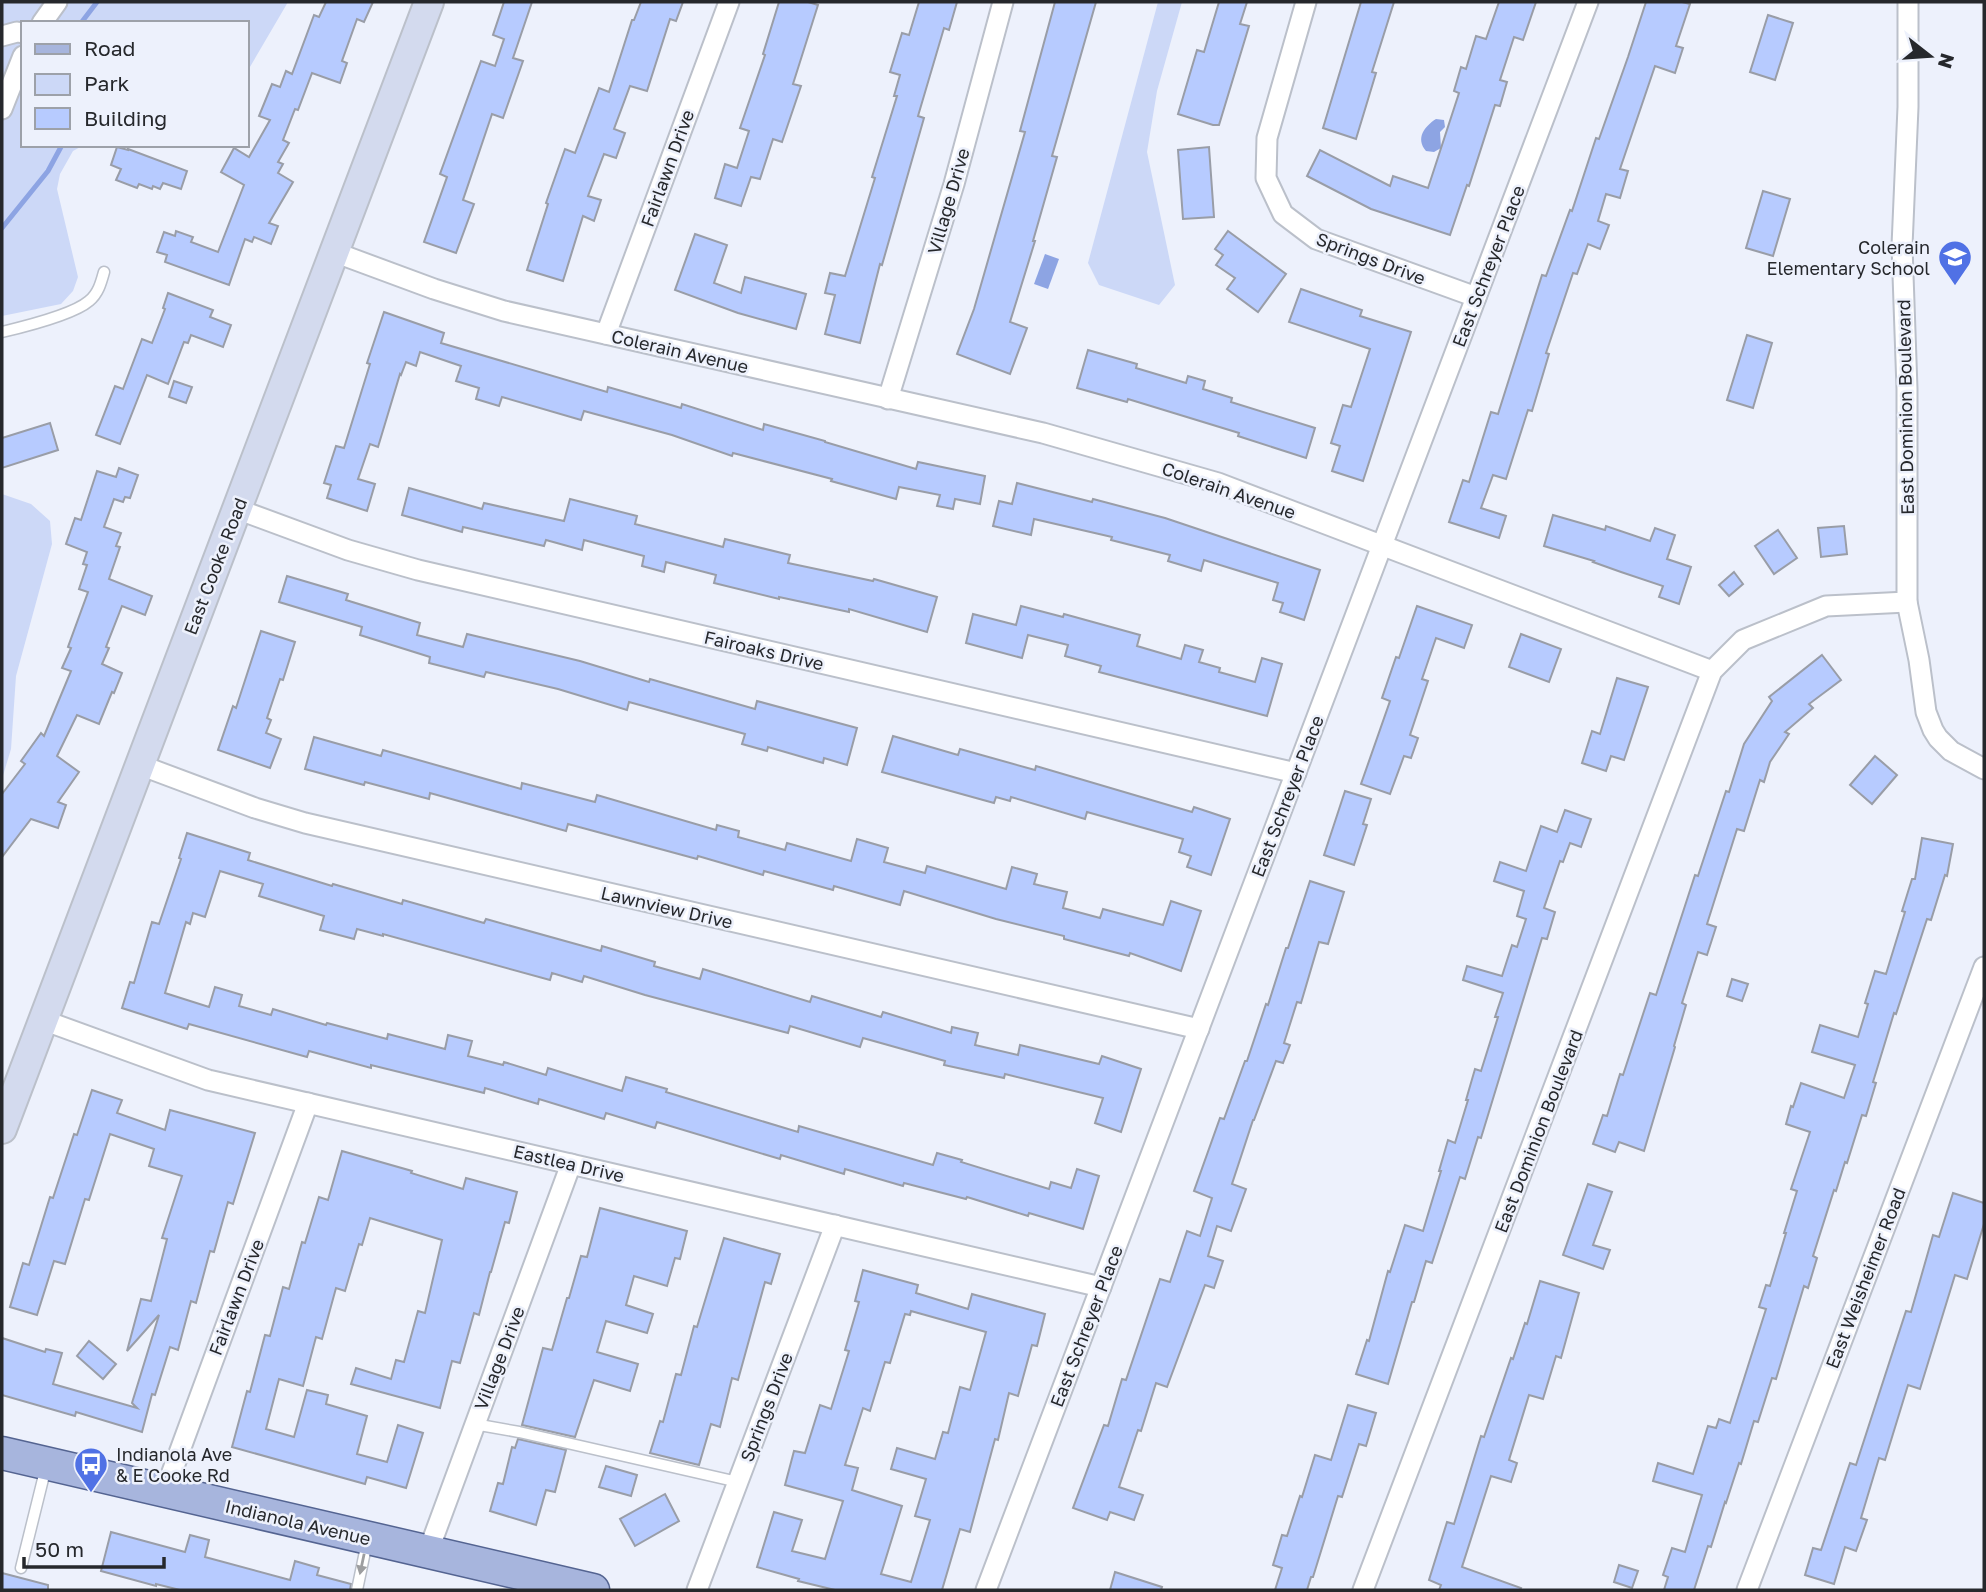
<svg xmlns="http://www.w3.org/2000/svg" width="1986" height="1592" font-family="'Golos Text',sans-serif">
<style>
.green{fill:#ccd8f7}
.water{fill:#8da4e3}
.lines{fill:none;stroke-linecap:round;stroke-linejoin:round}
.stream{stroke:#8da4e3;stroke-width:5}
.building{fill:#b7cbff;stroke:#999da7;stroke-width:2;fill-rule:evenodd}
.service-casing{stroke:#bbc0ca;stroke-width:13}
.minor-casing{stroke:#bbc0ca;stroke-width:23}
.secondary-casing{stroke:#bbc0ca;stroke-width:32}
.primary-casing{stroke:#546491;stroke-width:35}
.service{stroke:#fff;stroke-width:10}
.minor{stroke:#fff;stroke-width:19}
.secondary{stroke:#d3daee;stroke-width:28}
.primary{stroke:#a7b5dd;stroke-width:32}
.oneway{fill:#9d9ea0}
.labels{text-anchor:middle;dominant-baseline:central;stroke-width:5;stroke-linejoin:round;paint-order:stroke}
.street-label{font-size:18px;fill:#26282c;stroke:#edf1fc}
.poi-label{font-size:18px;fill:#26282c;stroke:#edf1fc;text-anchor:end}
</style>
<rect width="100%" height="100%" fill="#edf1fc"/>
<g class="green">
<polygon points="2,2 288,2 247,72 247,23 23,23 23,145 84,145 73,151 60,174 57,189 78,277 73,291 61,304 2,316"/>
<polygon points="1158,2 1182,2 1157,91 1147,152 1175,285 1159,305 1099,285 1088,263"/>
<polygon points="2,494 31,504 50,521 52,544 16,676 11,749 2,779"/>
</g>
<g class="water">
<path d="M1436,119L1444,120L1445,127L1440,132L1441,148L1434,152L1426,151C1415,138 1425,126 1436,119Z"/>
<polygon points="1045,254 1059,259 1048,289 1034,284"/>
</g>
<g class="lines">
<g class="stream">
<polyline points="81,23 97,2"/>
<polyline points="2,228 48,171 62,145"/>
</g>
</g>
<g class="building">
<polygon points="326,2 373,2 364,22 357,19 342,61 347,63 340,83 312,73 298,110 295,109 283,140 289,143 278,162 283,164 278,173 293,182 269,223 278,226 271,244 254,237 252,242 245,239 229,285 165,262 167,255 157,252 164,232 175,236 176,231 193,237 191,242 218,252 244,185 221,172 234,148 249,157 270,120 259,116 272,84 280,87 286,71 292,74 314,15 319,17"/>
<polygon points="504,2 532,2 513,58 523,61 503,118 492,114 463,200 474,204 456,253 424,242 447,177 440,174 481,61 495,66 504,39 493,35"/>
<polygon points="641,2 683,2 676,21 670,19 647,91 630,86 614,129 625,133 616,158 604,154 588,196 601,200 594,221 583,216 563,281 527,270 548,204 546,203 565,149 575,153 599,88 609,92 632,20 634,20"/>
<polygon points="779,2 808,2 818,5 793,84 801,86 782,142 773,139 760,179 751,177 741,206 715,198 725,164 737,168 749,131 740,128 765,55 763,54"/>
<polygon points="919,2 957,2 949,30 944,28 918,116 924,118 882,265 880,264 860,343 825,334 835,295 825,293 830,273 845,276 875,178 872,177 897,96 894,96 900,75 890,72 902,33 909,35"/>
<polygon points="1055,2 1096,2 1052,156 1057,157 1033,241 1035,241 1010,322 1027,328 1010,374 957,354 974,309 1025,132 1020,131"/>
<polygon points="1219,2 1247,2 1240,24 1249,26 1219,125 1213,125 1178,114 1197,50 1204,52"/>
<polygon points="1361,2 1394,2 1372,72 1376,73 1356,139 1323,128"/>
<polygon points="1499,2 1536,2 1523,40 1514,37 1500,80 1507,82 1500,106 1495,105 1469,186 1467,185 1450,235 1371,209 1307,176 1320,150 1390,186 1393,176 1428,188 1459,93 1454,91 1461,67 1466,69 1476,36 1486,39"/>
<polygon points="1646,2 1682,2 1690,4 1676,46 1683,48 1675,73 1655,66 1620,169 1628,171 1620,198 1606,194 1598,221 1609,225 1600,249 1588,244 1577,274 1573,273 1546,353 1549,354 1532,411 1528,410 1506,479 1493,475 1481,508 1506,516 1499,538 1449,522 1463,480 1469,482 1491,412 1498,414 1542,275 1546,276 1570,210 1572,211 1596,138 1599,139 1628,57"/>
<polygon points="1768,15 1793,23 1775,80 1750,72"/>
<polygon points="117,147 128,150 128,149 187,171 181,189 163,183 160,189 153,186 152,189 139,184 137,188 116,180 121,169 111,165"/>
<polygon points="1209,147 1214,217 1183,219 1178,150"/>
<polygon points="1763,191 1790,199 1773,256 1746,248"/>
<polygon points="1228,231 1286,274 1258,312 1227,289 1235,278 1216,265 1223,255 1215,249"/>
<polygon points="695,234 727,245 714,283 741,293 745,277 806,294 796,329 738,313 675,290"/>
<polygon points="1301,289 1362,310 1360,316 1411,332 1363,481 1332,471 1340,446 1331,443 1343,405 1351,407 1370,349 1289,322"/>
<polygon points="168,293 213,310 210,317 231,325 223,347 191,335 188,343 184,342 168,384 147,375 120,444 96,435 115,386 123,389 142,339 152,343 165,309 163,308"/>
<polygon points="384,312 444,333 441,343 607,392 608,387 681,408 682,404 763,430 764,424 825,441 825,442 916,469 918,462 985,476 980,504 955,499 953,509 937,506 940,495 899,487 896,499 831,481 832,479 733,453 732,456 672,435 584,411 581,420 502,397 499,406 476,399 479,388 456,381 461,366 420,352 416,366 406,362 401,375 400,374 378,447 370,444 358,479 375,484 367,511 327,498 331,485 324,483 336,446 344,448 370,364 367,363"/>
<polygon points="1747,335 1772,343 1753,408 1727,400"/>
<polygon points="1088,350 1137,364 1136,368 1186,383 1188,376 1205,381 1203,389 1232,398 1231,402 1315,428 1306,458 1238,436 1239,433 1128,399 1127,402 1077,388"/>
<polygon points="174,381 192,387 186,403 169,397"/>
<polygon points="50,423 58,450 2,468 2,438"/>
<polygon points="119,468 138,475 130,498 125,497 123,502 114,499 104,527 121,533 116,546 120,547 109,579 152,596 145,615 122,606 106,647 109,648 102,664 122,673 114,693 112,692 99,724 77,715 57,756 79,772 58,802 66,805 58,828 31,819 2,857 2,794 25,764 21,761 41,733 44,736 71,671 62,668 71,648 68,647 88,592 79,589 87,565 83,564 87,552 66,544 75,518 81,520 97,471 116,477"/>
<polygon points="1017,483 1092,502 1093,499 1165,518 1320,570 1304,620 1280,612 1283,603 1273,600 1278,583 1204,560 1201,571 1168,561 1170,555 1111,540 1112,537 1034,519 1031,535 993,526 999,501 1012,504"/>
<polygon points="409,488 482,509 484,503 564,521 570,499 637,516 635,524 723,547 725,539 790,555 788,563 873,581 874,579 937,597 927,632 849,609 849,612 779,597 779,599 714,583 716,575 666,562 664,572 642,566 644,556 584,540 582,550 546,540 544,546 463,527 462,532 402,515"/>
<polygon points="1553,515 1605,530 1606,526 1650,541 1655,528 1675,535 1667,559 1691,567 1679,604 1659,597 1663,586 1621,572 1593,562 1594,561 1544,546"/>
<polygon points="1844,526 1847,554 1821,557 1818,528"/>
<polygon points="1778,530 1797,558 1774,574 1755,546"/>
<polygon points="1734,572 1743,584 1729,596 1719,585"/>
<polygon points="287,576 348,594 346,600 420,623 417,635 463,647 467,634 580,661 649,682 650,679 755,709 757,701 857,728 847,765 824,758 823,763 768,747 767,751 742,744 745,734 629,702 627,710 558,689 486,672 484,677 429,663 430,657 360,635 362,627 279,602"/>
<polygon points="1021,606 1063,617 1064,614 1140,635 1137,646 1181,659 1185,645 1203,650 1199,662 1220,668 1219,672 1255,682 1262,658 1282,664 1267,716 1099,672 1101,666 1065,656 1068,645 1028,635 1022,658 966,643 973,614 1016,625"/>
<polygon points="1417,606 1472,625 1464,648 1436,638 1422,679 1428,681 1410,735 1418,738 1411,758 1404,756 1390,794 1361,784 1390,701 1382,698 1396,657 1399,658"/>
<polygon points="261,631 295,642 283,680 280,679 267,718 271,720 266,733 281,739 270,768 218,750 233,706 236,708"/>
<polygon points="1521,634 1561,649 1549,682 1509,667"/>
<polygon points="1822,655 1841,680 1809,704 1813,708 1785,732 1789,734 1770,762 1764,782 1760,780 1744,831 1737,829 1707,924 1716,927 1707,955 1698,952 1682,1003 1686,1005 1674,1046 1675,1047 1644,1151 1619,1142 1615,1152 1593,1144 1603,1115 1607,1116 1620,1074 1623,1075 1650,993 1656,995 1695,875 1698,876 1726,791 1729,792 1744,744 1772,701 1769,697"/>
<polygon points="1617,678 1648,687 1624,760 1611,756 1606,771 1582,763 1592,731 1600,734"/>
<polygon points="893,736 958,755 960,749 1035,770 1036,766 1192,812 1194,807 1230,819 1211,875 1187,867 1191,856 1179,852 1183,839 1087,812 1085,819 1011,797 1010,801 996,797 994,803 882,772"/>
<polygon points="314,737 381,756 383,750 521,789 522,783 595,802 597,795 716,830 717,825 739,831 738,837 785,850 787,843 851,861 857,839 888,848 884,862 925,873 927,866 1006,889 1012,867 1037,874 1034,884 1067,892 1063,908 1100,918 1103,909 1163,925 1171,901 1201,911 1181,971 1130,953 1129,956 1064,939 1064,936 996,919 904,891 900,905 834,886 833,890 764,871 763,875 698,856 697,859 568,824 566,831 430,793 429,799 365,782 364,785 305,769"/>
<polygon points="1875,756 1897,775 1872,804 1850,785"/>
<polygon points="1345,791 1371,799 1363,824 1367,825 1354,865 1324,855"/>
<polygon points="1565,810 1591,819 1581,847 1570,843 1563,862 1560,861 1544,908 1555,912 1547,939 1542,938 1481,1138 1478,1137 1465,1179 1460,1177 1432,1263 1426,1261 1414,1302 1412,1302 1388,1384 1356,1374 1367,1340 1369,1341 1388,1271 1390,1272 1405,1225 1423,1231 1441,1171 1439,1171 1448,1140 1455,1143 1468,1100 1466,1100 1475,1069 1481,1071 1498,1017 1495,1017 1503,993 1463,980 1467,966 1502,976 1512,945 1517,947 1526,919 1517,916 1524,891 1494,881 1500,862 1526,871 1541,826 1557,832"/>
<polygon points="187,833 250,853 248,860 332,886 333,884 402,904 403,900 484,923 486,919 601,951 602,946 655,962 654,966 700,979 703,969 810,1002 812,996 881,1017 883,1012 951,1033 952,1027 978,1033 975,1045 1018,1055 1020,1045 1099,1064 1102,1056 1141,1069 1121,1132 1095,1123 1103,1098 1005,1074 1004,1078 944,1065 945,1061 863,1038 860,1047 790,1026 788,1033 645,995 584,976 582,982 552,973 550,980 383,934 383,936 357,929 354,939 320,930 324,916 259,896 263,884 220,871 205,917 193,913 190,924 186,922 165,993 209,1007 215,987 242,995 239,1006 271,1015 273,1009 326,1025 327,1023 387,1039 388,1034 445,1049 448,1035 472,1041 468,1056 503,1065 504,1062 546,1075 548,1068 622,1091 626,1077 667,1089 666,1092 798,1132 799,1126 933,1165 937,1153 962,1160 961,1162 1049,1189 1051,1182 1071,1188 1077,1169 1099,1176 1083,1229 1029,1213 1028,1216 967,1197 966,1199 904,1183 903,1186 845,1169 844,1174 781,1155 780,1159 657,1122 655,1128 606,1113 604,1119 539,1099 538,1104 485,1088 484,1093 371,1065 371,1068 309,1051 307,1057 189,1024 187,1029 122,1008 130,982 134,983 152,922 159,924 181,859 179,858"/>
<polygon points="1922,838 1953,844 1947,876 1945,875 1931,920 1927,919 1896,1014 1894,1013 1873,1082 1876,1083 1866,1116 1862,1115 1847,1163 1845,1162 1836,1191 1834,1190 1813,1256 1817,1258 1808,1288 1804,1286 1776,1379 1772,1378 1758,1422 1754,1421 1741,1464 1739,1463 1726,1503 1725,1502 1711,1547 1708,1546 1694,1590 1664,1590 1668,1577 1663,1575 1672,1548 1685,1552 1702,1495 1653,1481 1658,1463 1693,1474 1708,1426 1716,1428 1719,1419 1730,1423 1766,1309 1759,1307 1766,1285 1770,1286 1786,1233 1784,1233 1797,1191 1791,1189 1810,1132 1786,1124 1791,1106 1793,1107 1801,1083 1844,1098 1855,1065 1812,1052 1820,1025 1858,1037 1868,1004 1865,1003 1875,971 1886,974 1905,912 1902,911 1912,879 1915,879"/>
<polygon points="1310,881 1344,892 1328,944 1319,942 1301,1003 1297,1002 1284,1043 1290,1045 1283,1063 1276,1061 1254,1120 1253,1120 1232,1184 1246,1189 1231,1231 1217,1226 1208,1256 1223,1261 1214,1288 1205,1285 1167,1387 1156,1383 1141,1431 1138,1430 1119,1487 1143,1495 1134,1520 1110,1512 1107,1520 1073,1508 1104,1425 1108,1426 1122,1379 1126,1380 1160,1279 1170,1282 1187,1231 1200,1236 1212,1198 1194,1191 1220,1118 1224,1119 1245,1061 1247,1061 1266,1004 1268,1005 1286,948 1288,948"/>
<polygon points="1732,979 1748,984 1742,1001 1727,996"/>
<polygon points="92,1090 122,1100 117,1113 165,1130 170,1110 255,1133 233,1204 228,1202 214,1252 210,1251 196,1303 191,1301 178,1350 170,1347 155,1395 152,1394 142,1432 76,1412 75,1416 2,1395 2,1338 45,1352 46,1349 62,1353 53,1384 137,1408 132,1403 159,1315 127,1351 141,1299 151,1301 167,1239 162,1238 182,1176 149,1166 154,1149 110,1134 89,1200 85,1199 65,1264 54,1261 37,1315 10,1307 23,1263 29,1265 50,1197 53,1198 74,1134 77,1135"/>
<polygon points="342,1151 412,1171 411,1173 463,1189 466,1178 517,1192 509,1223 505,1222 491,1272 490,1272 479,1315 474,1313 460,1363 452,1361 440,1408 351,1384 356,1368 391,1379 396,1360 404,1362 418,1311 425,1313 442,1240 370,1218 362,1245 359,1244 345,1291 336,1288 322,1339 316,1337 303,1386 279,1379 266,1429 294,1437 307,1390 328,1395 326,1404 367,1416 357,1454 387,1462 398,1425 423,1433 406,1488 367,1477 365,1484 232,1447 247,1391 250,1392 265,1335 270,1336 283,1287 289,1289 302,1242 305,1243 319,1197 328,1200"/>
<polygon points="1588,1184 1612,1192 1593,1245 1610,1250 1603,1269 1563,1255"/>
<polygon points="1953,1193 1984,1203 1984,1224 1967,1279 1955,1275 1920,1389 1908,1385 1885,1460 1879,1458 1861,1518 1867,1520 1856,1551 1845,1547 1834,1584 1805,1575 1813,1548 1821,1550 1850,1463 1856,1465 1906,1311 1911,1312 1933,1235 1939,1237"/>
<polygon points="600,1208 687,1231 680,1259 675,1258 667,1286 634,1276 626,1305 653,1314 647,1333 606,1321 597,1352 638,1364 630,1391 594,1380 575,1437 522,1425 543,1348 552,1350 567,1298 569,1298 581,1256 587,1257"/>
<polygon points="724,1238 780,1254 771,1284 765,1282 738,1380 732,1378 720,1427 711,1424 699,1465 650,1453 660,1421 663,1422 676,1374 681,1375 694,1326 697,1327"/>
<path d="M863,1270L918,1285L916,1293L968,1309L972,1294L1045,1314L1037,1346L1032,1345L1018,1396L1009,1393L998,1440L995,1439L970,1532L960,1529L942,1590H835L798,1581L799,1579L757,1567L774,1512L802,1520L792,1551L825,1559L843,1501L785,1485L794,1451L805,1453L820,1405L831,1409L849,1351L845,1350L859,1302L855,1301ZM911,1311L986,1332L970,1390L960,1387L948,1433L943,1432L935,1459L897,1448L891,1469L926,1479L915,1516L930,1520L911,1582L881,1574L902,1506L852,1490L858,1468L845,1465L863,1408L870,1411L885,1362L890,1363L905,1314L910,1315Z"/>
<polygon points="1540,1281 1579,1293 1561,1358 1556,1356 1543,1399 1529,1395 1509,1460 1517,1463 1511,1482 1491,1476 1462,1567 1521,1588 1520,1590 1439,1590 1441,1585 1429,1580 1447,1522 1454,1524 1481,1436 1484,1437 1511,1358 1513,1359 1525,1323 1527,1324"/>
<polygon points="89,1341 116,1364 103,1379 77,1356"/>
<polygon points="1348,1405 1376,1413 1366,1446 1359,1444 1342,1497 1338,1496 1313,1577 1311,1577 1307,1590 1275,1590 1282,1568 1273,1565 1282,1535 1287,1536 1300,1496 1302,1497 1315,1455 1331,1460"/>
<polygon points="518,1439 566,1450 555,1492 546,1490 536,1525 490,1511 498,1483 503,1484 512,1447 515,1448"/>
<polygon points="606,1466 637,1475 631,1496 599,1487"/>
<polygon points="665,1494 679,1521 635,1546 620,1519"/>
<polygon points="111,1532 185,1552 190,1535 209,1540 205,1557 290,1580 295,1561 319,1568 317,1575 351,1584 350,1590 180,1590 156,1584 156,1586 101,1571"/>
<polygon points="1619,1565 1638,1571 1632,1588 1614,1582"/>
<polygon points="1115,1572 1162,1587 1161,1590 1110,1590"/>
<polygon points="2,1573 48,1585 48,1590 2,1590"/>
</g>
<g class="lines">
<g class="service-casing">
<g id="service">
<path d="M2,332C23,327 74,314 89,301C98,294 101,283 104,272"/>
<polyline points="474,1424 519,1432 738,1482"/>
<polyline points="21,1568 46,1467"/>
<polyline points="357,1590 367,1542"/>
</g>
</g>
<g class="minor-casing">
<g id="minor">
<polyline points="1306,2 1267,138 1266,178 1283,214 1316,239 1476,297"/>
<polyline points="1908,2 1908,107 1902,246 1907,389 1907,602 1919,660 1926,712 1933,730 1938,738 1951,751 1984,769"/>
<polyline points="42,23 57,2"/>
<polyline points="2,36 17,32 23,33"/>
<polyline points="2,109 23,56"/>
<polyline points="334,252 434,289 504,311 1043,433 1218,483 1712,671"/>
<polyline points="606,334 729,2"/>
<polyline points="888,399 954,184 1003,2"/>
<polyline points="237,509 348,550 418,570 1296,773"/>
<polyline points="140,765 255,808 305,823 1199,1029"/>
<polyline points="43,1020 208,1080 1101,1287"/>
<polyline points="165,1491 308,1103"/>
<polyline points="428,1552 571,1164"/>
<polyline points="697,1590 835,1225"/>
<polyline points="986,1590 1588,2"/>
<polyline points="1363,1590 1712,671 1743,640 1826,606 1907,602"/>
<polyline points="1747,1590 1984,967"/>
</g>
</g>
<g class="secondary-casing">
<polyline id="secondary" points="2,1129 429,2"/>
</g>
<g class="primary-casing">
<polyline id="primary" points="2,1453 593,1590"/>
</g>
<use href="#service" class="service"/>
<use href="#minor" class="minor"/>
<use href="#secondary" class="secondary"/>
<use href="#primary" class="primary"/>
</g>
<defs><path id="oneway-solid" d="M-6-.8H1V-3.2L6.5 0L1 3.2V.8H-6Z" transform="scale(1.75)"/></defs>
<use class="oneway" href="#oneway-solid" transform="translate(362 1564) rotate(102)"/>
<defs>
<g id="school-pin" transform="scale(1.75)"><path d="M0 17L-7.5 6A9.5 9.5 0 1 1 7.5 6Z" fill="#5071e5" stroke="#edf1fc"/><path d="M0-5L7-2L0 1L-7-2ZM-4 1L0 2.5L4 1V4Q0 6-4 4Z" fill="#fff"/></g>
<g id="bus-pin" transform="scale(1.75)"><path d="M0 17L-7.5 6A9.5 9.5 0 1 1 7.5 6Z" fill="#5071e5" stroke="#edf1fc"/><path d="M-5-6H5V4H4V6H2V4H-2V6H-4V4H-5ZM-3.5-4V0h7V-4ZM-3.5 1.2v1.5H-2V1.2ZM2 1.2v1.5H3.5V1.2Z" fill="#fff"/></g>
</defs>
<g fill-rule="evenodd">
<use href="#school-pin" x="1955" y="257"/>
<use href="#bus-pin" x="91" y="1464"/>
</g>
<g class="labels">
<g class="street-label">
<text transform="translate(667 168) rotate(-70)">Fairlawn Drive</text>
<text transform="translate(948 201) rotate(-74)">Village Drive</text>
<text transform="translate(1371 258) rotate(21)">Springs Drive</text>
<text transform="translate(1488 266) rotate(-69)">East Schreyer Place</text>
<text transform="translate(680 351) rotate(13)">Colerain Avenue</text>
<text transform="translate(1905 407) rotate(-91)">East Dominion Boulevard</text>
<text transform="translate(1229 490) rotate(19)">Colerain Avenue</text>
<text transform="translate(215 566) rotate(-69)">East Cooke Road</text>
<text transform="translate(764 650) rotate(13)">Fairoaks Drive</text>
<text transform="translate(1287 796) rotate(-69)">East Schreyer Place</text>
<text transform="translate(667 907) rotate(13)">Lawnview Drive</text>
<text transform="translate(1538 1131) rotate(-69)">East Dominion Boulevard</text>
<text transform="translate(569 1163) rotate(13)">Eastlea Drive</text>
<text transform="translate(1865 1278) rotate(-69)">East Weisheimer Road</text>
<text transform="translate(236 1297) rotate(-69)">Fairlawn Drive</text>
<text transform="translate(1086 1326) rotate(-69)">East Schreyer Place</text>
<text transform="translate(499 1358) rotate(-69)">Village Drive</text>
<text transform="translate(766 1407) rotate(-69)">Springs Drive</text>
<text transform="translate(298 1522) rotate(13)">Indianola Avenue</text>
</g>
<g class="poi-label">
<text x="1930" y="247">Colerain<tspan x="1930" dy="21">Elementary School</tspan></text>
<text x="116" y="1454" text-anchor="start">Indianola Ave<tspan x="116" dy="21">&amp; E Cooke Rd</tspan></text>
</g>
</g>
<rect width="1986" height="1592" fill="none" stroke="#26282c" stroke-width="7"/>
<rect x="21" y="21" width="228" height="126" fill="#edf1fc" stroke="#9da1a9" stroke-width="2"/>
<rect x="35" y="44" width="35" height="10" fill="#a7b5dd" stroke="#9da1a9" stroke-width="2"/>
<text x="84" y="56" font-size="21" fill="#26282c">Road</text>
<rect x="35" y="74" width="35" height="21" fill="#ccd8f7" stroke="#9da1a9" stroke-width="2"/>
<text x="84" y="91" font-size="21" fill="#26282c">Park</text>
<rect x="35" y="108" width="35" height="21" fill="#b7cbff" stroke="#9da1a9" stroke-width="2"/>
<text x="84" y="126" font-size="21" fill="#26282c">Building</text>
<g transform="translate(1930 56) rotate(107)" stroke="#edf1fc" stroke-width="5" paint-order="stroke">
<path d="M0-5L12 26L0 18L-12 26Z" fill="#26282c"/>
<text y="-10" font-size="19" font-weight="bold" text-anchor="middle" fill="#26282c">N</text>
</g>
<path d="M24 1557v10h140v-10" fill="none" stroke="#26282c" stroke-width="3.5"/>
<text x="35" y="1557" font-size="21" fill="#26282c" stroke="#edf1fc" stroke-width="5" paint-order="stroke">50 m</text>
</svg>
